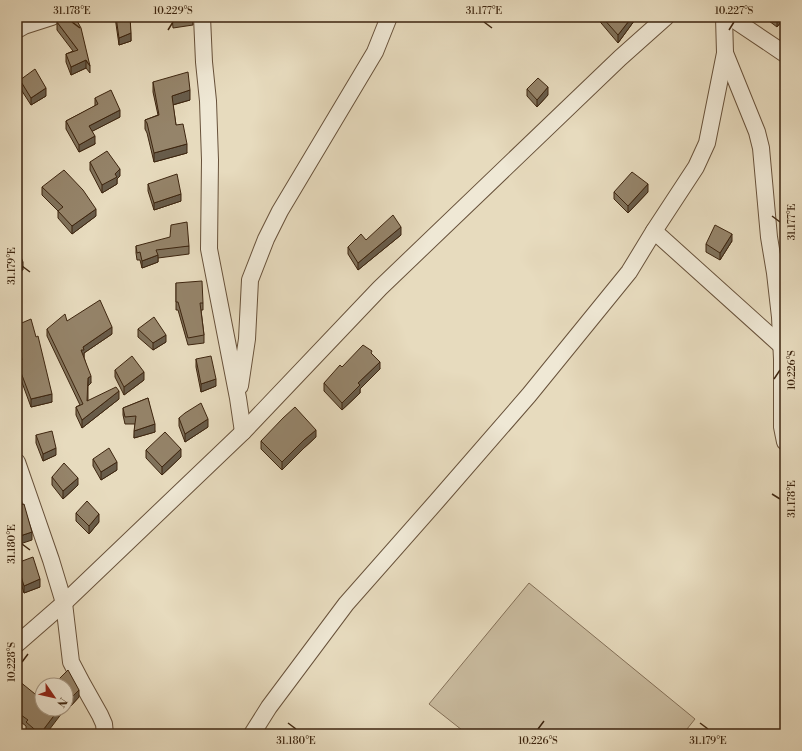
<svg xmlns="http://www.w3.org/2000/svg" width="802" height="751" font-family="'Libre Bodoni',serif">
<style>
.green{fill:#cabca0;stroke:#847058}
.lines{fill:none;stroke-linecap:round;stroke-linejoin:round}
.minor-casing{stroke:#68523b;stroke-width:18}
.minor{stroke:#efe8d5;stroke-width:16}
.wall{fill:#80725b;stroke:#3d250f}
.shaded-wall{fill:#685c4a;stroke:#3d250f}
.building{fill:#95846a;stroke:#3d250f}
.ticks{fill:none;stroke:#3d250f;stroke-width:1.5}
.neatline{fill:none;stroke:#3d250f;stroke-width:1.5}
.ticks-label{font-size:10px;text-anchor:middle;fill:#3d250f}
</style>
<rect width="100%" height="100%" fill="#e7dbbe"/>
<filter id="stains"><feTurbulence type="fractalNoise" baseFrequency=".005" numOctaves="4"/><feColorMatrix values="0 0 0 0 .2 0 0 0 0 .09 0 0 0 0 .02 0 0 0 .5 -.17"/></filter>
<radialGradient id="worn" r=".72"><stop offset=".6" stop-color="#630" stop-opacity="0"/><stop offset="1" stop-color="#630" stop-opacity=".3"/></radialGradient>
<polygon class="green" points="529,583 695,719 683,734 467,734 429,704"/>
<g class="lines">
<g class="minor-casing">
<g id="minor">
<polyline points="202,17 204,62 208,101 210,160 209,249 238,398 243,432"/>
<polyline points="724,17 725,53 757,132 761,148 769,237 775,273 780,317 782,359 782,427 785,442"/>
<polyline points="730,17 785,54"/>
<polyline points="17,30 24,26 52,17"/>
<polyline points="654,231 785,349"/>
<polyline points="240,386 247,339 250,280 266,239 280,211 375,52 389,17"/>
<polyline points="17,462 51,560 64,603 71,662 82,683 100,715 104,724 105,734"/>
<polyline points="17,644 64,603 243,432 380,288 620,58 666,17"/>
<polyline points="252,734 269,707 346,604 436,502 529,395 629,272 654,231 696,167 707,143 725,53"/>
</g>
</g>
<use href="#minor" class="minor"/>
</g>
<g class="wall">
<polygon points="115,17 130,17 131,41 119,45"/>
<polygon points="172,17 192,17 193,25 173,28"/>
<polygon points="596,17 637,17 618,43"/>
<polygon points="765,17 785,17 777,27 765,18"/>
<polygon points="57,22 90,66 90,73 86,68 71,75 66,62 66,54 73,51 57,30"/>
<polygon points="20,80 46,96 31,105 20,88"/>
<polygon points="153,82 190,100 173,105 176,125 187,153 154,162 147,133 145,129 145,120 158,115 153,92"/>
<polygon points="527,89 548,95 537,107 527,96"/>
<polygon points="95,98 120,117 92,131 95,144 79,152 66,129 66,121 95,106"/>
<polygon points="90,162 120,176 117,179 117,184 102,193 90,170"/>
<polygon points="148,184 181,201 154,210 148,191"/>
<polygon points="42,187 96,216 72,234 58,218 58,211 42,195"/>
<polygon points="614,192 648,192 628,213 614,199"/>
<polygon points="785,206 785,221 783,219 783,212"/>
<polygon points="401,235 358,270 348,254 348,247"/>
<polygon points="732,241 720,260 706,252 706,244"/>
<polygon points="136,246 189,246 189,254 158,258 158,262 142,268 140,260 137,260 136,253"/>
<polygon points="176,283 203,303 203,310 201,310 204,335 204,343 188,345 178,310 176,310"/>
<polygon points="67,321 112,334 84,353 84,357 91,383 88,386 88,401 119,399 82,428 76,415 76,407 80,405 47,336 47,329"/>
<polygon points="17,325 52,402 31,407 17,369 17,362 21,360 18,344"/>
<polygon points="138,329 166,342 153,350 138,337"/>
<polygon points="372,354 380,369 360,389 360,393 342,410 324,391 324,383 342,367"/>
<polygon points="196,359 216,386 201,392 196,367"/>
<polygon points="115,370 144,380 124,395 115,377"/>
<polygon points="148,398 155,432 134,438 135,424 125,424 123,415 123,408"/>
<polygon points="179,418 208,427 185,442 179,426"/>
<polygon points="36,435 56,455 43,461 36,443"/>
<polygon points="316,437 304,448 282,470 261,449 261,441"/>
<polygon points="146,450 181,457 162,475 146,458"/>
<polygon points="93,459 117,470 101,480 93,466"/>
<polygon points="52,477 78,485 63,499 52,485"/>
<polygon points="76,513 99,522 89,534 76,521"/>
<polygon points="17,563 40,587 24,593 17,571"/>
<polygon points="17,683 46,734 31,734 26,730 26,726 17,719"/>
<polygon points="66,685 79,697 69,708 67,706"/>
</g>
<g class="shaded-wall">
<polygon points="632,17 637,17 618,43 618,35"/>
<polygon points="779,17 785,17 777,27 777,19"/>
<polygon points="131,33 131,41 119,45 119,38"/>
<polygon points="86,60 86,68 71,75 71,67"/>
<polygon points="548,87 548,95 537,107 537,100"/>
<polygon points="46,88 46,96 31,105 31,98"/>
<polygon points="190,90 190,100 172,105 172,96"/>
<polygon points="120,110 120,117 89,133 89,126"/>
<polygon points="95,136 95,144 79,152 79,145"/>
<polygon points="187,144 187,153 154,162 154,153"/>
<polygon points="120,169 120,176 117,179 117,184 102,193 102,185 115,174"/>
<polygon points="648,184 648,192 628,213 628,206"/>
<polygon points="181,194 181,201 154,210 154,203"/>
<polygon points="96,209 96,216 72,234 72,226"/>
<polygon points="401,227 401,235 358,270 358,263"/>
<polygon points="732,234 732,241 720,260 720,253"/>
<polygon points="158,255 158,262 142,268 142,261"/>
<polygon points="23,262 23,270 17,272 17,265"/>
<polygon points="112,327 112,334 84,353 84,357 81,358 81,350 83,347"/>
<polygon points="166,335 166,342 153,350 153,343"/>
<polygon points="18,336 18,344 17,344 17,337"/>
<polygon points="380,362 380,369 360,389 360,393 342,410 342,403 358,383"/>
<polygon points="144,372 144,380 124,395 124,387"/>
<polygon points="91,376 91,383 88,386 88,378"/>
<polygon points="216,379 216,386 201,392 201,384"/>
<polygon points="119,391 119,399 82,428 82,420"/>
<polygon points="52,394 52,402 31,407 31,399"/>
<polygon points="208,419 208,427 185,442 185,434"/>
<polygon points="155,424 155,432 134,438 134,431"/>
<polygon points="316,430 316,437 304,448 282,470 282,462 304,440"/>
<polygon points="56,448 56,455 43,461 43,454"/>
<polygon points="181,449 181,457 162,475 162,467"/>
<polygon points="117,462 117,470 101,480 101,472"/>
<polygon points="78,478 78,485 63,499 63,491"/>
<polygon points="99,514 99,522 89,534 89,526"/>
<polygon points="32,532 32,540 17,545 17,537"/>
<polygon points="40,579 40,587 24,593 24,586"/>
<polygon points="79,690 79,697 69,708 69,700"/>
<polygon points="67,699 67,706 66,708 66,700"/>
<polygon points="59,709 65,709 46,734 40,734"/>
</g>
<g class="building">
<polygon points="65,17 75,17 81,28 90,66 86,60 71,67 66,54 78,50 57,22"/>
<polygon points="116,17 130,17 131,33 119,38"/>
<polygon points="172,17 192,17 193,18 173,21"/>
<polygon points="602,17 632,17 618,35"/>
<polygon points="774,17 779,17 777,19"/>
<polygon points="35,69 46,88 31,98 20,80"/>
<polygon points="188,72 190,90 172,96 176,125 183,124 187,144 154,153 147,123 145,120 159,115 153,82"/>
<polygon points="538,78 548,87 537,100 527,89"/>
<polygon points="111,90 120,110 89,126 95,136 79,145 66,121 98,104 95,98"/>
<polygon points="107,151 120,169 115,174 117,177 102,185 90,162"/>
<polygon points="64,170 83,190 96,209 72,226 58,211 63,207 42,187"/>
<polygon points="632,172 648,184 628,206 614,192"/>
<polygon points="177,174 181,194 154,203 148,184"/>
<polygon points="785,206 785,213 783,212"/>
<polygon points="393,215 401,227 358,263 348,247 361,234 366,240"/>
<polygon points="187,222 189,246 156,250 158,255 142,261 140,252 137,253 136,246 170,237 171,225"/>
<polygon points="715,225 732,234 720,253 706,244"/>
<polygon points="17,247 23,262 17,265"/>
<polygon points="202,281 203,303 200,303 204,335 188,338 178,302 176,302 176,283"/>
<polygon points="100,300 112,327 83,347 84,350 81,350 91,376 88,378 87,401 116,387 119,391 82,420 76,407 83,404 47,329 65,314 67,321"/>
<polygon points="154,317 166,335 153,343 138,329"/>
<polygon points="31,319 36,337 38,336 52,394 31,399 17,362 22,360 18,336 17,337 17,325"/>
<polygon points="363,345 372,351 371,353 380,362 358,383 360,385 342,403 324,383 340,365 342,367"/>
<polygon points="132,356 144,372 124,387 115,370"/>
<polygon points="211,356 216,379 201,384 196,359"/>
<polygon points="148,398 155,424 134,431 136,416 125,417 123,408"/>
<polygon points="201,403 208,419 185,434 179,418 185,413"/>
<polygon points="295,407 316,430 304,440 282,462 261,441 283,418"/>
<polygon points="52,431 56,448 43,454 36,435"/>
<polygon points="165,432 181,449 162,467 146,450"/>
<polygon points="109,448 117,462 101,472 93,459"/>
<polygon points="64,463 78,478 63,491 52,477"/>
<polygon points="87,501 99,514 89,526 76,513"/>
<polygon points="24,504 32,532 17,537 17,506"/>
<polygon points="33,557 40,579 24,586 17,563"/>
<polygon points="68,670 79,690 69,700 67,699 66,700 66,685 53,685"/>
<polygon points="19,681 40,698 42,696 42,709 59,709 40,734 26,722 28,720 17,712 17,683"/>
</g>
<path class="ticks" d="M72,22L80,28M484,22L492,28M168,30L173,22M729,30L734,22M772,216L780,222M22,266L30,272M774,379L780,370M772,494L780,499M22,544L30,550M22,662L28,654M288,723L296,729M700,723L708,729M538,729L544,721"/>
<rect width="802" height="751" fill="none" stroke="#e7dbbe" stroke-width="44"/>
<g transform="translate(54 697) rotate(124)"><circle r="19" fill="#efe8d5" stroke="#a89a86"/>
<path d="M0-3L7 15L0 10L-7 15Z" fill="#8f2418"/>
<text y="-6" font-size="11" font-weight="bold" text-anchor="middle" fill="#3d250f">N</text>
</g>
<rect x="22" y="22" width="758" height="707" class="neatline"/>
<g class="ticks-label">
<text x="72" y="14">31.178°E</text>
<text x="173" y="14">10.229°S</text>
<text x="484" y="14">31.177°E</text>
<text x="734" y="14">10.227°S</text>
<text transform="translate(791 222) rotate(-90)" y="4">31.177°E</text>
<text transform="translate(11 266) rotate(-90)" y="4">31.179°E</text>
<text transform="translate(791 370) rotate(-90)" y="4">10.226°S</text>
<text transform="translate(791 499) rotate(-90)" y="4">31.178°E</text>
<text transform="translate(11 544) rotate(-90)" y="4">31.180°E</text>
<text transform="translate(11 662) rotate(-90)" y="4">10.228°S</text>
<text x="296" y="744">31.180°E</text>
<text x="538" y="744">10.226°S</text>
<text x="708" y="744">31.179°E</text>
</g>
<rect width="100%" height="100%" filter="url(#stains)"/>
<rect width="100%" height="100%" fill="url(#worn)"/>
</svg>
